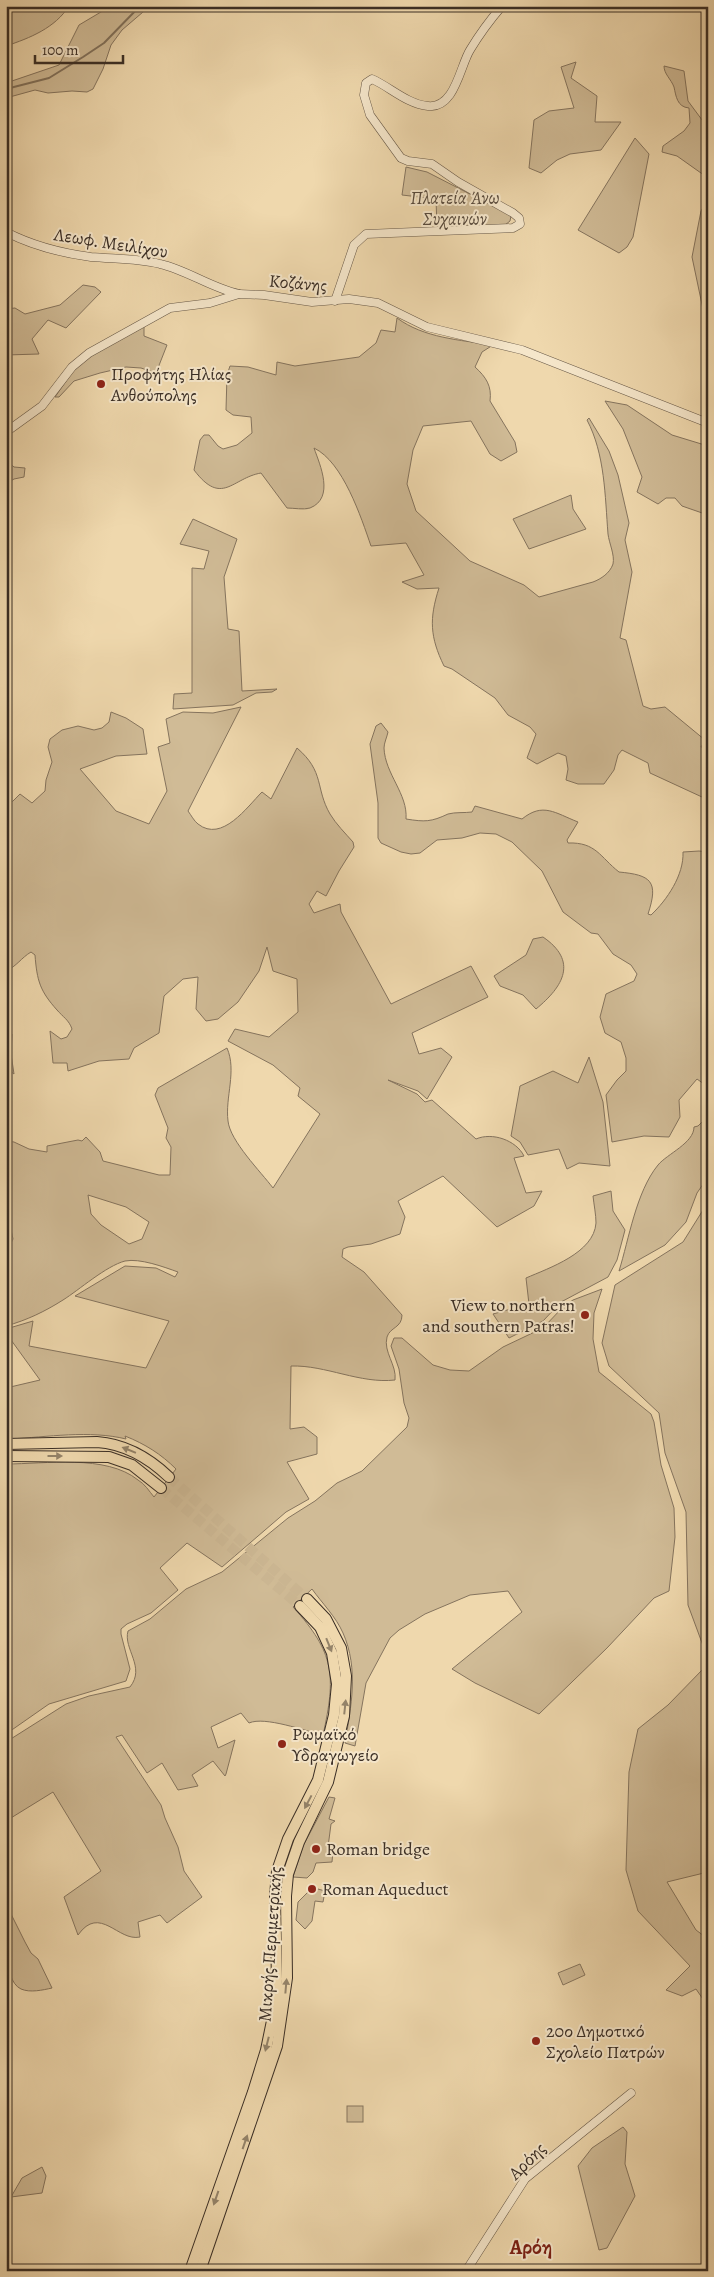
<svg xmlns="http://www.w3.org/2000/svg" width="714" height="2277" font-family="Alegreya,serif">
<style>
.green{fill:#d0bb96;stroke:#85745e;fill-rule:evenodd}
.lines{fill:none;stroke-linecap:round;stroke-linejoin:round}
.stream{stroke:#81715b;stroke-width:2}
.primary-tunnel{stroke:#cbb692;stroke-width:10;stroke-dasharray:10 5;stroke-linecap:butt}
.tertiary-casing{stroke:#675847;stroke-width:9}
.primary-casing{stroke:#3a2e25;stroke-width:12}
.tertiary{stroke:#f5e6ca;stroke-width:8}
.primary{stroke:#efd8ad;stroke-width:10}
.oneway{fill:#948369}
.poi-dot{fill:#8f2418;stroke:#f5e6ca;stroke-width:2}
.labels{text-anchor:middle;dominant-baseline:central;stroke-width:4;stroke-linejoin:round;paint-order:stroke}
.park-label{font-size:18px;font-style:italic;fill:#584a3c;stroke:#f5e6ca}
.street-label{font-size:18px;fill:#3a2e25;stroke:#f5e6ca}
.poi-label{font-size:18px;fill:#3a2e25;stroke:#f5e6ca;text-anchor:start}
.quarter-label{font-size:20px;font-weight:bold;fill:#7a1f14;stroke:#f5e6ca}
</style>
<rect width="100%" height="100%" fill="#efd8ad"/>
<filter id="stains"><feTurbulence type="fractalNoise" baseFrequency=".004" numOctaves="4"/><feColorMatrix values="0 0 0 0 .2 0 0 0 0 .09 0 0 0 0 .02 0 0 0 .5 -.17"/></filter>
<radialGradient id="worn" r=".72"><stop offset=".6" stop-color="#630" stop-opacity="0"/><stop offset="1" stop-color="#630" stop-opacity=".3"/></radialGradient>
<g class="green">
<path d="M6,6H69C55,28 30,38 6,46Z"/>
<polygon points="111,6 150,6 122,30 111,45 103,69 93,89 87,92 72,91 48,93 35,90 6,98 6,83 59,65 79,25"/>
<polygon points="576,62 571,78 597,96 595,122 621,122 601,150 570,154 557,160 541,173 529,168 534,120 549,111 574,108 561,67"/>
<path d="M664,66L684,71L688,101L708,128V178L677,156L662,152L663,146L684,131L690,123L689,108C677,107 676,96 674,87C671,79 664,74 664,66Z"/>
<polygon points="635,138 649,154 633,237 627,247 619,253 578,230"/>
<polygon points="406,167 427,172 501,210 511,216 510,221 505,225 437,228 436,199 402,195"/>
<polygon points="708,199 708,316 704,314 692,257 701,211"/>
<polygon points="83,285 95,287 101,292 66,328 48,320 32,339 39,354 6,355 6,309 15,308 25,314 60,305"/>
<path d="M397,318C424,338 460,340 493,345L482,352L475,367C486,377 492,386 490,401L515,442L517,452L501,461L490,454L471,421L423,426L413,450L407,484L416,511L470,561L524,585L539,597L593,582C601,579 610,573 613,564C615,555 609,543 608,534C605,496 605,454 587,420L589,418L609,451L618,475L629,523L625,540L632,572L620,638L626,640L643,706L651,709L665,707L705,740L701,747L708,749V784L702,797L650,773L648,763L622,750L618,755L614,770L604,784H578L566,780L568,769L566,756L558,753L537,764L527,758L536,734L530,727L508,715L495,698L452,669L444,666C430,637 429,619 439,588L417,589L402,582L424,575L406,543L371,546C361,517 343,462 314,448C320,465 335,498 310,508C304,510 293,508 287,508L261,473C232,478 222,507 194,470L200,440L204,435H209L218,446L223,449L237,445L252,433L251,417L233,415L226,410L227,375L230,366L248,367L276,375L277,362L295,366L359,357L376,343L381,330L395,332Z"/>
<polygon points="144,325 144,336 167,345 156,373 141,368 126,367 100,373 74,381 59,397 55,397 80,361"/>
<polygon points="605,401 627,405 672,435 708,446 708,515 682,506 675,498 666,498 658,504 637,492 642,477 623,429"/>
<polygon points="6,460 14,467 25,468 24,477 14,479 6,484"/>
<polygon points="571,495 573,509 586,529 529,549 513,519"/>
<polygon points="193,519 237,539 224,577 228,629 239,631 242,691 277,689 272,692 256,693 233,705 173,709 174,694 192,693 192,568 204,569 209,551 180,544"/>
<path d="M241,707L188,811C191,815 194,821 198,824C222,843 247,807 262,792L271,799L297,748C325,772 315,788 330,814C336,824 345,833 353,842L354,847L339,871L326,896L317,891L309,904L314,913L340,904L341,912L391,1004L471,966L488,997L412,1033L419,1054L441,1048L452,1057L427,1099L418,1091L388,1080L417,1094L425,1102L432,1100L476,1139C492,1132 516,1140 524,1156L514,1158L526,1193L542,1191L534,1206L497,1227L443,1176L398,1201L405,1217L400,1234L371,1244L348,1247L343,1249L342,1257L364,1272L402,1315C402,1328 390,1327 387,1337C383,1352 397,1365 395,1380C360,1384 326,1365 291,1366L290,1429L304,1427L317,1437V1454L287,1462L309,1499L286,1512L222,1567L187,1543L160,1568L178,1590L151,1613L127,1624L121,1629V1634L130,1669L126,1681L49,1704L6,1734V1464C45,1464 106,1454 138,1480C145,1484 149,1491 154,1497L176,1469C161,1454 145,1444 125,1436L126,1439C90,1430 47,1437 10,1439L6,1424V1388L40,1380L6,1333V1329L33,1321L29,1346L146,1368L169,1321L75,1296L125,1266L156,1268L175,1277L178,1272C164,1267 140,1258 125,1261C106,1266 79,1290 63,1300C44,1312 27,1320 6,1326V1253L13,1239L6,1206V1168L8,1169L10,1166L6,1163V1141L14,1142L29,1149L47,1152V1146L78,1140L82,1141L86,1137L100,1152L103,1161L159,1175H170L171,1147L166,1138L168,1128L155,1095L158,1088L227,1048C237,1071 225,1097 228,1121C230,1141 261,1172 273,1188L320,1114L298,1096L300,1088L273,1065L228,1041L235,1029L269,1037L298,1012L297,979L273,971L267,947L259,971L238,1002L218,1019L206,1021L196,1009L198,977L183,979L164,996L159,1033L134,1048L129,1059L99,1061L68,1071L67,1063H53L50,1031L61,1039L67,1037L72,1029C69,1020 63,1017 57,1010C40,991 37,981 35,955L31,952C21,958 17,966 6,971V808L20,794L32,803L45,791L46,780L52,762L48,747L50,739L62,730L78,726L94,730L102,728L109,722L111,712L126,718L143,729L147,754L116,756L80,769L116,811L149,824L167,791L158,747L170,743L166,719L183,712L213,713ZM88,1195L126,1207L149,1222L142,1239L129,1244L101,1225L91,1214Z"/>
<path d="M381,723L388,732C387,737 384,743 384,748C385,774 408,794 406,819C425,822 431,822 448,814C455,812 465,813 472,812L475,806L522,819C543,802 555,813 578,822L567,840L568,843C596,842 600,857 619,872C651,875 659,881 648,914L651,915C667,900 684,875 683,852L699,851L708,852V1087L697,1079L679,1100L680,1117L669,1137L644,1136L612,1142L606,1095L617,1080L626,1071V1058L621,1042L605,1033L600,1017L606,994L634,981L637,974L631,965L613,954L598,934L591,933L563,912L542,871L512,842L496,834L480,833L462,838L437,840L420,853L411,854L401,852L381,843L378,838V803L370,744L376,726Z"/>
<path d="M543,937C578,961 564,986 536,1009L523,995L500,986L494,976L526,955L533,939Z"/>
<polygon points="6,1028 12,1034 11,1054 14,1074 6,1068"/>
<polygon points="589,1057 603,1102 610,1166 579,1163 567,1169 559,1149 528,1155 520,1142 511,1136 520,1086 553,1071 578,1083"/>
<path d="M708,1116V1177L697,1193L686,1222L665,1245L619,1271C629,1239 636,1192 658,1165C667,1154 694,1143 694,1127L698,1126Z"/>
<path d="M611,1191L613,1211L625,1230L617,1260L608,1277L561,1302L543,1321L509,1338L493,1314L529,1304L526,1278C549,1268 594,1253 596,1223C596,1215 594,1205 593,1196Z"/>
<polygon points="708,1202 708,1872 667,1882 696,1930 708,1939 708,2013 707,2005 696,1989 682,1996 666,1990 690,1966 638,1911 626,1870 629,1772 638,1729 668,1705 704,1668 705,1651 688,1605 686,1512 665,1453 659,1413 609,1366 602,1343 615,1285 683,1242"/>
<path d="M602,1289L594,1313L593,1339L599,1372L651,1414L654,1422L661,1465L674,1508L675,1537L669,1591L654,1598L607,1648L539,1714L475,1683L452,1669L522,1612L508,1591L470,1595L425,1614L399,1630L390,1638L366,1683L355,1746L345,1743C351,1707 359,1669 343,1633C336,1617 322,1603 312,1589L293,1607C335,1653 336,1676 323,1735C305,1731 265,1716 249,1723L241,1713L211,1727L218,1748L235,1740L226,1774L225,1776L213,1761L192,1775L198,1786L178,1790L162,1763L147,1773L122,1735L116,1737L161,1805L165,1818L178,1847L184,1871L202,1897L167,1923L160,1915L138,1922L140,1937C118,1942 100,1904 78,1935L64,1897L101,1871L53,1792L6,1821V1742L66,1704L89,1696L130,1687C146,1667 123,1649 128,1631L150,1619L186,1589L222,1572L288,1518L315,1501L337,1483L362,1471L407,1427L409,1418L404,1403L399,1369L391,1346L394,1338H402L433,1365L450,1370L469,1371L503,1347L543,1328L563,1307L573,1300Z"/>
<polygon points="329,1797 335,1798 329,1819 335,1821 331,1824 328,1847 329,1851 333,1851 332,1862 316,1863 313,1872 307,1878 293,1877 303,1846"/>
<polygon points="316,1887 317,1890 318,1889 325,1891 323,1902 315,1901 312,1921 305,1929 296,1920 298,1902 311,1889 312,1893 316,1893"/>
<path d="M6,1904L25,1942L31,1953L38,1959L52,1988C43,1990 30,1993 21,1989C1,1980 6,1922 6,1904Z"/>
<polygon points="580,1964 585,1975 563,1985 558,1973"/>
<rect x="347" y="2106" width="16" height="16"/>
<polygon points="623,2127 627,2132 625,2164 635,2196 607,2248 599,2250 578,2166 592,2148"/>
<polygon points="42,2167 46,2176 42,2193 11,2197 22,2178"/>
</g>
<g class="lines">
<polyline class="stream" points="6,89 49,78 83,57 104,43 140,6"/>
<g class="primary-tunnel">
<polyline points="169,1477 307,1599"/>
<polyline points="161,1488 300,1606"/>
</g>
<g class="tertiary-casing">
<g id="tertiary">
<path d="M6,232C33,246 61,253 91,257C114,259 137,258 160,264C187,270 211,288 239,294"/>
<path d="M335,301L354,245L366,234L513,228L520,224L519,218L513,213L458,182L432,164L408,161L401,158L370,115L364,95L366,83L372,79C390,87 407,104 428,106C455,109 460,66 470,50C479,35 490,20 502,6"/>
<polyline points="6,432 42,406 72,367 89,353 170,308 210,303 239,294 264,295 312,302 349,299 378,303 427,327 522,350 708,423"/>
<polyline points="466,2271 525,2179 631,2093"/>
</g>
</g>
<g class="primary-casing">
<g id="primary">
<path d="M6,1444L97,1442C126,1444 149,1458 169,1477"/>
<polyline points="6,1456 109,1457 132,1465 161,1488"/>
<polyline points="190,2271 253,2092 266,2050 274,2011 277,1979 275,1897 277,1871 288,1839 318,1780 334,1715 337,1684 332,1653 320,1627 300,1606"/>
<polyline points="200,2271 277,2046 287,1978 286,1896 288,1874 299,1842 328,1782 344,1716 346,1676 341,1648 326,1619 307,1599"/>
</g>
</g>
<use href="#tertiary" class="tertiary"/>
<use href="#primary" class="primary"/>
</g>
<defs><path id="oneway-solid" d="M-6-.8H1V-3.2L6.5 0L1 3.2V.8H-6Z" transform="scale(1.25)"/></defs>
<g class="oneway">
<use href="#oneway-solid" transform="translate(129 1450) rotate(-158)"/>
<use href="#oneway-solid" transform="translate(55 1456)"/>
<use href="#oneway-solid" transform="translate(329 1645) rotate(68)"/>
<use href="#oneway-solid" transform="translate(345 1707) rotate(-84)"/>
<use href="#oneway-solid" transform="translate(308 1802) rotate(118)"/>
<use href="#oneway-solid" transform="translate(286 1986) rotate(-85)"/>
<use href="#oneway-solid" transform="translate(267 2044) rotate(104)"/>
<use href="#oneway-solid" transform="translate(245 2142) rotate(-71)"/>
<use href="#oneway-solid" transform="translate(216 2198) rotate(109)"/>
</g>
<g class="poi-dot">
<circle cx="101" cy="384" r="5"/>
<circle cx="585" cy="1315" r="5"/>
<circle cx="282" cy="1744" r="5"/>
<circle cx="316" cy="1849" r="5"/>
<circle cx="312" cy="1889" r="5"/>
<circle cx="536" cy="2041" r="5"/>
</g>
<g class="labels">
<g class="park-label">
<text x="455" y="198">Πλατεία Άνω<tspan x="455" dy="21">Συχαινών</tspan></text>
</g>
<g class="street-label">
<text transform="translate(111 243) rotate(9)">Λεωφ. Μειλίχου</text>
<text transform="translate(298 283) rotate(5)">Κοζάνης</text>
<text transform="translate(270 1944) rotate(-86)">Μικρής Περιμετρικής</text>
<text transform="translate(527 2161) rotate(-45)">Αρόης</text>
</g>
<g class="poi-label">
<text x="111" y="374">Προφήτης Ηλίας<tspan x="111" dy="21">Ανθούπολης</tspan></text>
<text x="575" y="1305" text-anchor="end">View to northern<tspan x="575" dy="21">and southern Patras!</tspan></text>
<text x="292" y="1734">Ρωμαϊκό<tspan x="292" dy="21">Υδραγωγείο</tspan></text>
<text x="326" y="1849">Roman bridge</text>
<text x="322" y="1889">Roman Aqueduct</text>
<text x="546" y="2031">20ο Δημοτικό<tspan x="546" dy="21">Σχολείο Πατρών</tspan></text>
</g>
<g class="quarter-label">
<text x="531" y="2247">Αρόη</text>
</g>
</g>
<rect width="714" height="2277" fill="none" stroke="#efd8ad" stroke-width="25"/>
<rect x="8" y="8" width="699" height="2262" fill="none" stroke="#3a2e25" stroke-width="2.5"/>
<rect x="12" y="12" width="689" height="2252" fill="none" stroke="#3a2e25"/>
<path d="M35 55v8h88v-8" fill="none" stroke="#3a2e25" stroke-width="2.5"/>
<text x="42" y="55" font-size="15" fill="#3a2e25" stroke="#f5e6ca" stroke-width="4" paint-order="stroke">100 m</text>
<rect width="100%" height="100%" filter="url(#stains)"/>
<rect width="100%" height="100%" fill="url(#worn)"/>
</svg>
